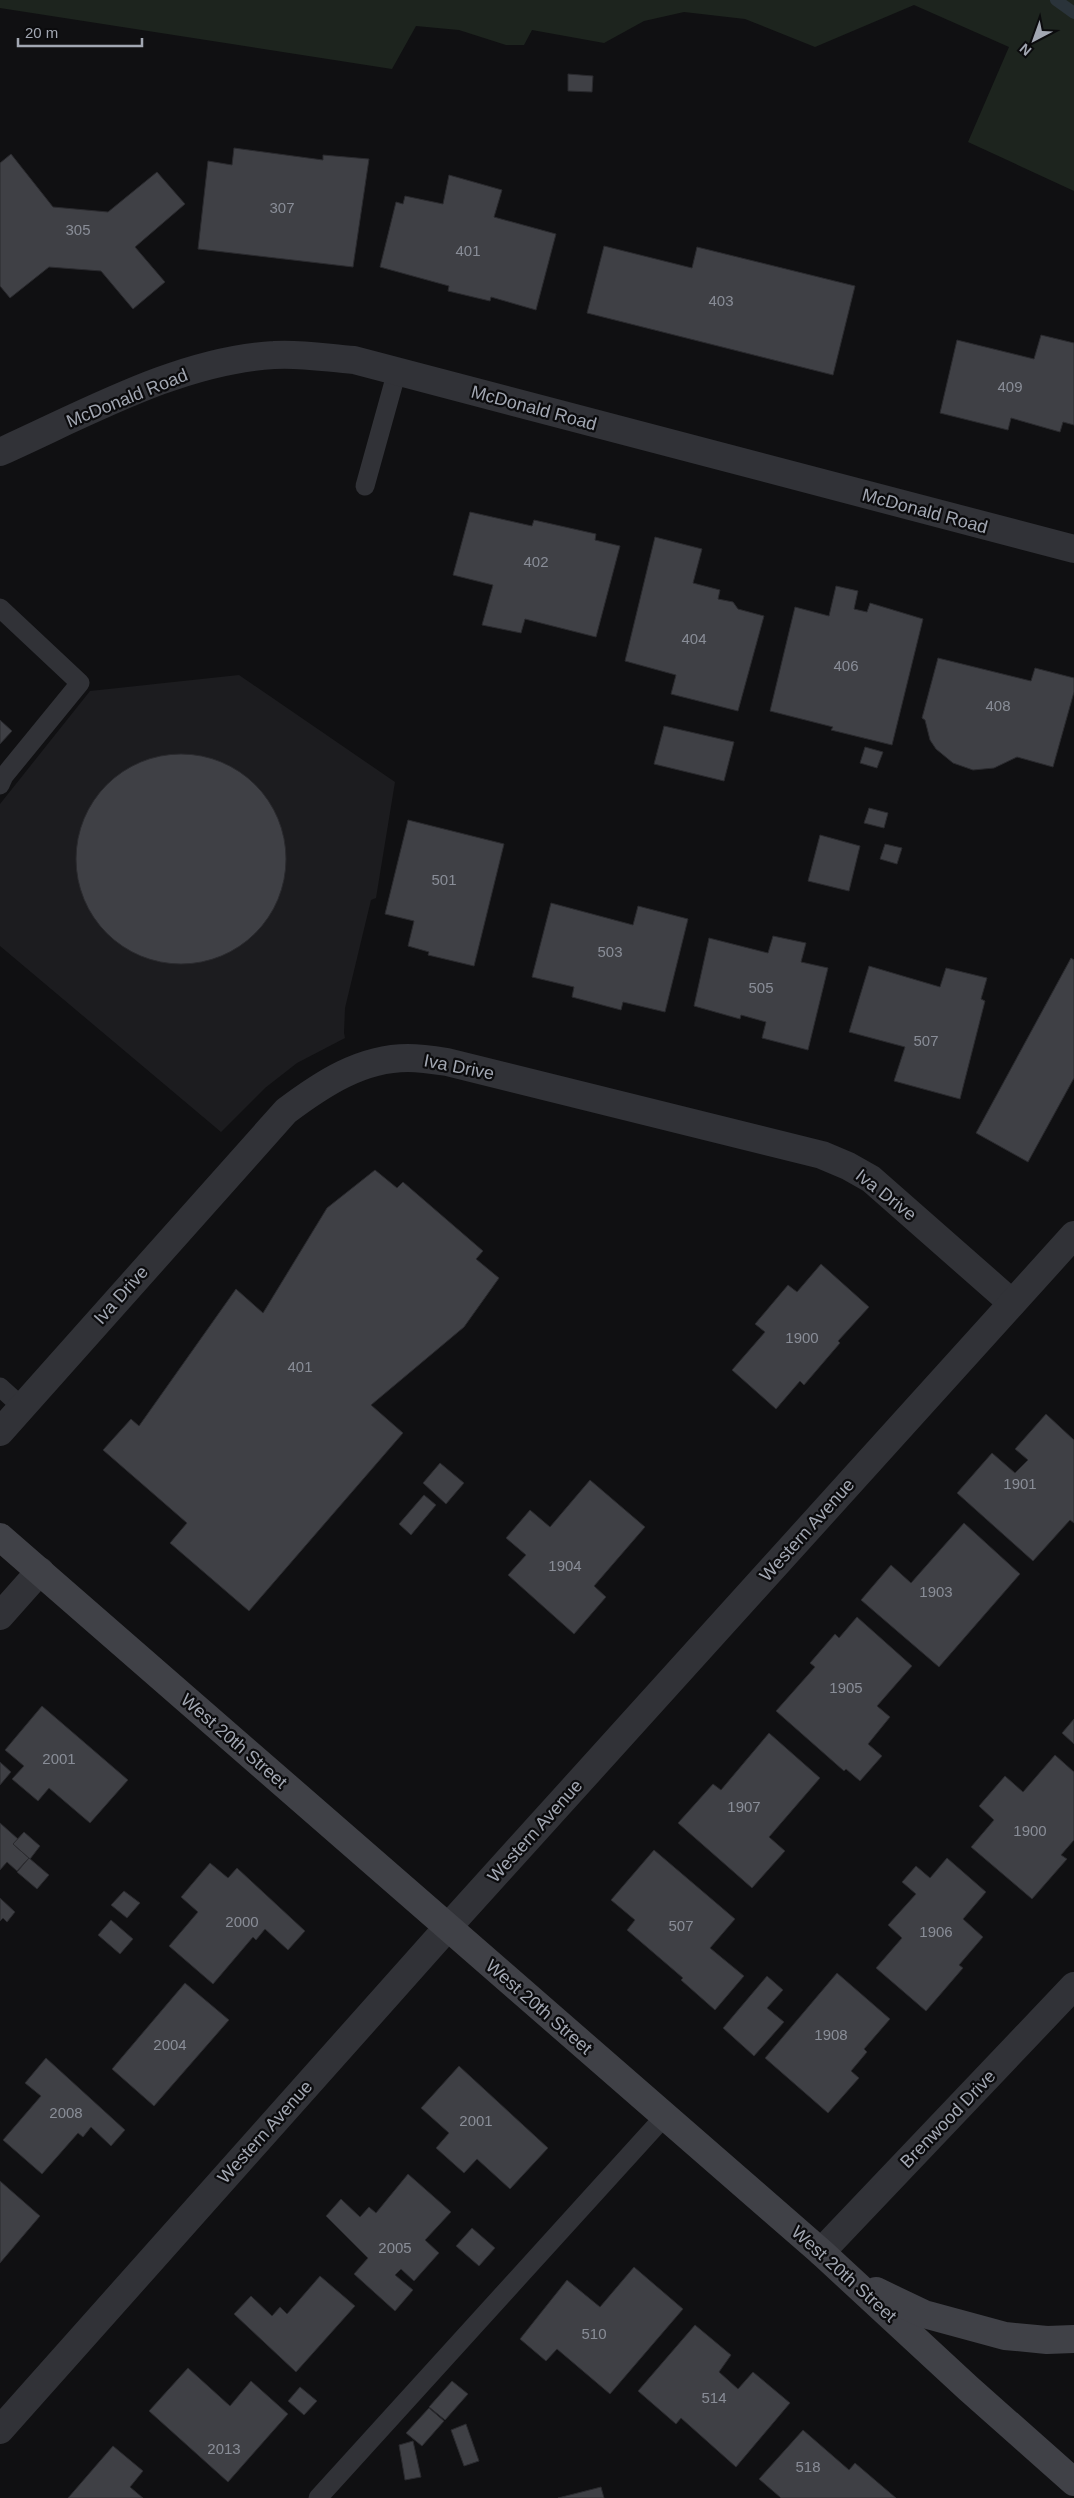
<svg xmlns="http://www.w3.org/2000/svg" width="1074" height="2498" font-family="Helvetica,sans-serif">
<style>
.built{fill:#1c1c1f}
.green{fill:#1d241e}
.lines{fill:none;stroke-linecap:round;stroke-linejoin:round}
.stream{stroke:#2a333a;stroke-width:12}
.building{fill:#3f4045;stroke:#2a2a2e}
.lane{stroke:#313237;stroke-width:19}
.street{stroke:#313237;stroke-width:28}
.secondary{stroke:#404147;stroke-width:28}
.labels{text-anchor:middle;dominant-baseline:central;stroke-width:4.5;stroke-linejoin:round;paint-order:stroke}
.number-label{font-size:15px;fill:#898d97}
.street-label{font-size:18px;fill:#a2a7b2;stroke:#0b0b0d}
</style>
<rect width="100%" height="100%" fill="#101012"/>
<polygon class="built" points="239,675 395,782 376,898 371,900 345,1008 344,1033 345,1038 297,1063 265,1088 221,1132 0,946 0,804 90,691"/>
<polygon class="green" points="0,0 1074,0 1074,191 968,142 1009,47 914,5 815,47 745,19 684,12 644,21 604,43 532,30 524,45 506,45 459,30 416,26 392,69 0,8"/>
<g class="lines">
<polyline class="stream" points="1056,0 1074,13"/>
</g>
<g class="building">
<polygon points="568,74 593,76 592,92 568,91"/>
<polygon points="234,148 323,160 323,155 369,159 353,267 198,249 208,161 232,165"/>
<polygon points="11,154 53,207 108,212 157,172 185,204 135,247 165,282 133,309 101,271 49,267 10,298 0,286 0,163"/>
<polygon points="449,175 502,190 494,217 556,234 536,310 491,297 490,301 448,291 449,286 380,267 396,202 403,204 405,196 443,204"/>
<polygon points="604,246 692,268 697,247 855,286 833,375 587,313"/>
<polygon points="1041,335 1074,343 1074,425 1063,422 1060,432 1011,418 1008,430 940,413 957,340 1034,359"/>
<polygon points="470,512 532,526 534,520 596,534 595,540 620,546 596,637 525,619 521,633 482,625 493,585 453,575"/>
<polygon points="655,537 702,549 693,583 720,590 718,599 733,602 738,609 764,616 738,711 671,694 676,675 625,661"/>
<polygon points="836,586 858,591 854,609 867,612 870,603 923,619 892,745 831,730 833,727 770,711 795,607 829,616"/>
<polygon points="938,658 1031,681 1035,668 1074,678 1074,692 1053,767 1017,757 994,768 973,770 953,763 936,749 930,740 925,720 922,718"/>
<polygon points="0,720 12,731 0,744"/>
<polygon points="664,726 734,742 724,781 654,764"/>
<polygon points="865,747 883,752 877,768 860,763"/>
<circle cx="181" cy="859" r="105"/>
<polygon points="869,808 888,813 884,828 864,823"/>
<polygon points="408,820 504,844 474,966 428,955 429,952 408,946 414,921 385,914"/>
<polygon points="820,835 860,846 849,891 808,881"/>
<polygon points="885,844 902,848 897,864 880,859"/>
<polygon points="551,903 633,925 638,906 688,919 665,1012 623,1002 621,1010 572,997 574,987 532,977"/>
<polygon points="773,936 806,943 801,962 828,968 808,1050 762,1038 766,1022 741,1015 740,1019 694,1006 709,938 768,953"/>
<polygon points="1071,958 1074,960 1074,1078 1028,1162 976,1133"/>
<polygon points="869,966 940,987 946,968 987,978 981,999 985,1001 960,1099 894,1081 905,1047 849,1032"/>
<polygon points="375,1170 397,1188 403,1182 483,1251 476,1259 499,1278 464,1327 371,1405 403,1433 249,1611 170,1543 187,1523 103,1450 131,1419 139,1426 236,1289 263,1313 327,1208"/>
<polygon points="821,1264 869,1307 838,1341 840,1343 804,1385 800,1381 776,1409 732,1370 765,1332 755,1324 788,1285 797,1292"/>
<polygon points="1046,1414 1074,1440 1074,1523 1070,1520 1033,1561 957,1493 992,1453 1015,1473 1028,1460 1015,1449"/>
<polygon points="440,1463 464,1483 446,1504 423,1483"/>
<polygon points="590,1480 645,1527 594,1586 606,1597 574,1634 508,1575 526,1555 506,1538 530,1510 550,1527"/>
<polygon points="424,1495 436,1505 411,1535 399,1524"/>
<polygon points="964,1523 1020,1574 939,1667 861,1600 891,1565 911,1583"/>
<polygon points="857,1617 912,1666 877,1706 890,1717 868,1744 882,1756 860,1781 846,1769 844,1771 776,1711 815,1667 810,1663 835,1634 839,1638"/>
<polygon points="42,1706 128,1780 90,1823 49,1788 38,1801 12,1779 24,1766 5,1750"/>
<polygon points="1074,1719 1074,1744 1062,1733"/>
<polygon points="769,1733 820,1778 769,1837 785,1851 752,1888 678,1823 713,1784 721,1790"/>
<polygon points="1055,1755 1074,1772 1074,1840 1061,1855 1067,1859 1032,1899 971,1847 994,1820 979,1806 1005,1776 1023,1792"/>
<polygon points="0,1762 11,1772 0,1785"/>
<polygon points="0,1823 18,1839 13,1844 29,1858 17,1871 7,1862 0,1870"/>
<polygon points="24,1832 40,1846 30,1859 13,1844"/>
<polygon points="654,1850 735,1919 710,1948 744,1976 715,2010 681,1980 683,1978 627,1930 635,1920 611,1900"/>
<polygon points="29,1858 49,1875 37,1889 17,1872"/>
<polygon points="947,1858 986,1892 963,1919 983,1937 959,1965 963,1968 926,2011 876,1968 902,1938 888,1925 916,1894 902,1882 916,1866 930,1878"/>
<polygon points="210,1863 228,1878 237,1868 305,1931 288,1950 265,1929 256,1940 253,1937 213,1984 169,1946 198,1912 181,1897"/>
<polygon points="124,1891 140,1903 127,1918 111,1905"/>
<polygon points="0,1898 15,1912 7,1922 3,1918 0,1921"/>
<polygon points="111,1920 133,1939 120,1954 98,1935"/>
<polygon points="837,1973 890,2019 864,2049 867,2052 851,2071 859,2078 828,2113 765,2058"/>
<polygon points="767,1976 783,1990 767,2008 784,2022 754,2056 723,2028"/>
<polygon points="185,1983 229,2020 154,2106 112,2069"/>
<polygon points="46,2058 125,2130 111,2146 91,2127 83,2137 78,2133 42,2174 3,2140 41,2096 25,2083"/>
<polygon points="459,2066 548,2148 510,2189 477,2159 464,2173 436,2148 449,2133 421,2108"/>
<polygon points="408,2174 451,2212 425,2240 439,2253 414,2281 401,2269 395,2275 413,2290 395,2311 354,2274 368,2258 326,2216 341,2199 360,2217 369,2207 376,2213"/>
<polygon points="0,2181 40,2216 0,2263"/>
<polygon points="472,2228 495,2248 479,2266 456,2246"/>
<polygon points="634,2267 683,2309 610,2394 557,2349 546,2361 520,2339 567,2280 600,2307"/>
<polygon points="320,2276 355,2306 296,2372 234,2314 251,2296 272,2316 280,2307 287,2314"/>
<polygon points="695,2325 731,2355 719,2372 738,2389 753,2372 790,2403 736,2467 681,2418 676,2424 638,2391"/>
<polygon points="188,2368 230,2406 251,2381 288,2414 228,2482 149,2411"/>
<polygon points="452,2381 468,2394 445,2420 429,2407"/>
<polygon points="300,2387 317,2401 304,2415 288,2401"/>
<polygon points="429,2408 444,2421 422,2446 406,2433"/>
<polygon points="466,2424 479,2461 464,2466 451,2430"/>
<polygon points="803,2430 849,2470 855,2463 896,2498 781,2498 759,2479"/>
<polygon points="413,2441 421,2477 405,2480 399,2445"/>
<polygon points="113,2446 143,2471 130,2487 143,2498 68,2498"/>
<polygon points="601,2487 604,2498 558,2498"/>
</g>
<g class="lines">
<g class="lane">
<polyline points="365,486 397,371"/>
<polyline points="0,608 80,683 4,776 0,785"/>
<polyline points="0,1387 22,1407"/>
<polyline points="318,2498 664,2117"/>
</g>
<g class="street">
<path d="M0,452C85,414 180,360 274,355C300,353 327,358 354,360L1074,549"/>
<path d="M0,1432L286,1111C322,1084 361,1058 408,1058C421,1058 434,1060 447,1062L822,1155L848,1166L871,1179L1012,1303"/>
<polyline points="0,1616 40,1571"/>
<polyline points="821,2252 1074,1986"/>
<polyline points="0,2430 448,1927 1074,1235"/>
</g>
<g class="secondary">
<polyline points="0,1537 821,2252 968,2388 1074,2482"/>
<polyline points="876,2291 924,2314 1005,2336 1047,2340 1074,2339"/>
</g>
</g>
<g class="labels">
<g class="number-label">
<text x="282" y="207">307</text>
<text x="78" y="229">305</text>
<text x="468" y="250">401</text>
<text x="721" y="300">403</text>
<text x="1010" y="386">409</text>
<text x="536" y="561">402</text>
<text x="694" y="638">404</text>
<text x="846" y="665">406</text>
<text x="998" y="705">408</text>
<text x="444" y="879">501</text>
<text x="610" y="951">503</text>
<text x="761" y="987">505</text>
<text x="926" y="1040">507</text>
<text x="802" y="1337">1900</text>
<text x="300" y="1366">401</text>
<text x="1020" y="1483">1901</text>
<text x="565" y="1565">1904</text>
<text x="936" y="1591">1903</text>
<text x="846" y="1687">1905</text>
<text x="59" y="1758">2001</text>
<text x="744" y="1806">1907</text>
<text x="1030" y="1830">1900</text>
<text x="242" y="1921">2000</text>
<text x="681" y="1925">507</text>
<text x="936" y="1931">1906</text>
<text x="831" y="2034">1908</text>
<text x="170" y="2044">2004</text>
<text x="66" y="2112">2008</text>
<text x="476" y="2120">2001</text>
<text x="395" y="2247">2005</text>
<text x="594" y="2333">510</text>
<text x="714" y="2397">514</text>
<text x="224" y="2448">2013</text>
<text x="808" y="2466">518</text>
</g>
<g class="street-label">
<text transform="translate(127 398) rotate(-22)">McDonald Road</text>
<text transform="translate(534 408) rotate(15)">McDonald Road</text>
<text transform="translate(925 511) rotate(15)">McDonald Road</text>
<text transform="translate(459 1067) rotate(11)">Iva Drive</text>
<text transform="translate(886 1195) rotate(38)">Iva Drive</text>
<text transform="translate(121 1295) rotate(-48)">Iva Drive</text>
<text transform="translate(807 1530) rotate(-48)">Western Avenue</text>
<text transform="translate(234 1741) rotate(41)">West 20th Street</text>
<text transform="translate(535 1831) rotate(-48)">Western Avenue</text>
<text transform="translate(539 2007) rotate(41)">West 20th Street</text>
<text transform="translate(948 2119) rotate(-46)">Brenwood Drive</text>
<text transform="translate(265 2132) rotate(-48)">Western Avenue</text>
<text transform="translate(844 2274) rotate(42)">West 20th Street</text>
</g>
</g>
<g transform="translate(1034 40) rotate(221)" stroke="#0b0b0d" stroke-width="4" paint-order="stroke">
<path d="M0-4L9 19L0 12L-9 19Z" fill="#a2a7b2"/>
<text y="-8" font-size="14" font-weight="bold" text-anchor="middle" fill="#a2a7b2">N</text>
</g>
<path d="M18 38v8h124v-8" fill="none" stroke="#a2a7b2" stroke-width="2.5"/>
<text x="25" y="38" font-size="15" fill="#a2a7b2" stroke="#0b0b0d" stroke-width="4" paint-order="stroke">20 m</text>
</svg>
